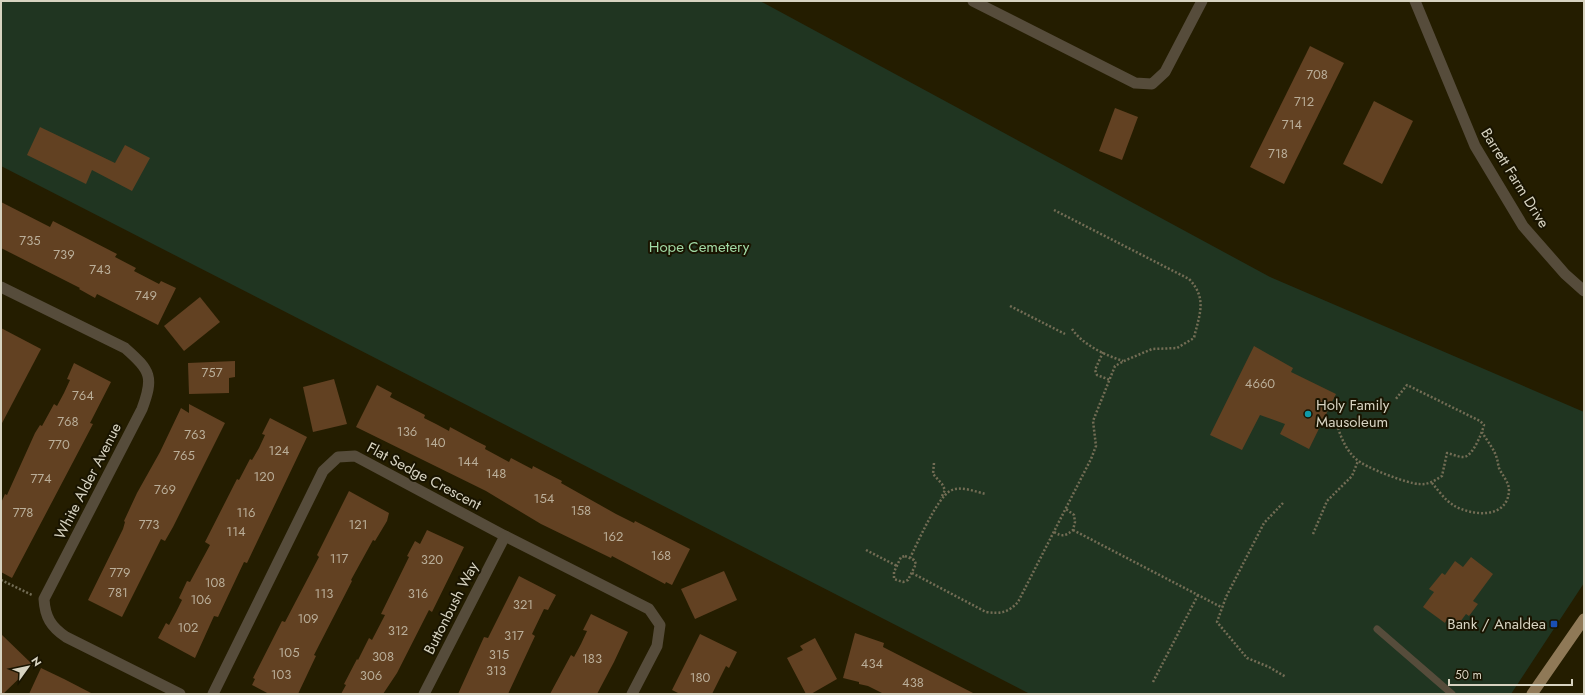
<svg xmlns="http://www.w3.org/2000/svg" width="1585" height="695" font-family="Jost,sans-serif">
<style>
.green{fill:#203521}
.building{fill:#624122}
.lines{fill:none;stroke-linecap:round;stroke-linejoin:round}
.path{stroke:#736d55;stroke-width:2.5;stroke-dasharray:2 2;stroke-linecap:butt}
.service{stroke:#564c3b;stroke-width:7}
.minor{stroke:#564c3b;stroke-width:11}
.tertiary{stroke:#564c3b;stroke-width:11}
.primary{stroke:#8f7957;stroke-width:11}
.culture-dot{fill:#0f9aa8;stroke:#191400;stroke-width:1.5}
.transit-dot{fill:#1a4fb4;stroke:#191400;stroke-width:1.5}
.labels{text-anchor:middle;dominant-baseline:central;stroke-width:4;stroke-linejoin:round;paint-order:stroke}
.number-label{font-size:13px;fill:#baae99}
.street-label{font-size:15px;fill:#d7d3c1;stroke:#191400}
.park-label{font-size:15px;fill:#a1daa5;stroke:#191400}
.poi-label{font-size:15px;fill:#d7d3c1;stroke:#191400;text-anchor:start}
</style>
<rect width="100%" height="100%" fill="#241d00"/>
<polygon class="green" points="1,1 760,1 1270,277 1584,412 1584,583 1511,694 1030,694 1,166"/>
<g class="building">
<polygon points="1310,46 1344,63 1284,184 1250,167"/>
<polygon points="1374,101 1413,121 1382,184 1343,164"/>
<polygon points="1115,108 1138,117 1122,160 1099,151"/>
<polygon points="40,127 115,163 125,145 150,158 132,191 92,170 86,184 27,155"/>
<polygon points="1,202 50,227 53,221 117,254 115,257 136,268 134,271 159,284 161,281 176,288 158,325 97,294 95,298 79,289 80,288 1,248"/>
<polygon points="200,297 220,322 184,351 164,326"/>
<polygon points="1,328 41,349 1,425"/>
<polygon points="1254,346 1293,368 1291,372 1336,394 1309,449 1280,434 1285,424 1260,415 1242,450 1210,435"/>
<polygon points="235,361 235,377 229,378 229,393 189,394 188,363"/>
<polygon points="74,363 111,382 90,423 93,424 12,578 1,572 1,503 5,494 7,495 35,433 40,425 42,426 54,404 57,406 64,393 70,380 67,379"/>
<polygon points="334,379 347,424 313,432 303,387"/>
<polygon points="377,385 392,393 390,397 425,415 424,418 436,424 449,431 450,427 476,441 486,446 485,449 509,462 511,458 532,469 533,466 562,481 561,483 616,514 634,523 635,521 690,549 672,585 666,582 665,584 612,556 611,558 541,524 486,491 356,427"/>
<polygon points="189,404 225,423 173,527 165,541 161,539 122,617 88,600 123,529 125,522 124,521 137,493 160,452 181,408 189,413"/>
<polygon points="270,418 307,437 247,563 244,562 218,617 214,616 195,658 158,638 166,623 169,625 176,612 182,600 179,598 187,581 190,582 210,545 205,542 237,479 239,480 250,459 252,460 259,448 265,435 262,434"/>
<polygon points="349,491 389,513 387,521 375,541 373,540 351,580 352,581 314,655 316,656 315,658 298,694 269,694 252,685 255,679 253,678 282,621 285,622 319,557 317,555"/>
<polygon points="427,530 464,547 432,612 429,610 397,673 383,694 341,694 346,685 344,684 357,659 358,660 369,638 372,640 385,615 381,614 409,557 407,556 415,541 420,544"/>
<polygon points="1471,557 1493,574 1473,601 1478,604 1469,616 1466,614 1457,626 1447,619 1445,623 1423,607 1434,592 1429,589 1442,573 1445,575 1455,561 1463,567"/>
<polygon points="724,571 737,600 695,619 681,589"/>
<polygon points="519,576 556,595 548,610 544,609 532,634 535,636 508,694 458,694 484,637 488,638"/>
<polygon points="591,614 628,632 614,662 597,694 550,694 571,655 574,657 581,644 587,631 583,630"/>
<polygon points="855,633 884,643 883,647 975,694 884,694 868,686 859,684 859,682 843,678"/>
<polygon points="1,634 33,665 3,694 1,694"/>
<polygon points="700,634 737,652 729,668 726,666 712,694 680,694 672,690"/>
<polygon points="815,638 837,679 811,694 806,694 787,658 803,650 800,646"/>
<polygon points="41,668 64,679 93,694 29,694"/>
</g>
<g class="lines">
<g class="path">
<polyline points="1010,306 1065,334"/>
<path d="M1072,329C1083,345 1105,355 1123,361"/>
<polyline points="1103,352 1095,370 1097,375 1110,380"/>
<path d="M1338,428C1342,440 1347,451 1356,459C1364,467 1408,484 1419,484C1428,485 1434,481 1442,476L1447,453C1452,454 1458,457 1463,457C1472,458 1482,433 1484,425L1480,421L1407,385L1395,400"/>
<polyline points="934,463 933,474 942,484 945,490 941,498"/>
<path d="M1432,483C1438,490 1445,500 1453,505C1471,516 1508,520 1509,490C1509,482 1502,475 1499,468C1498,465 1498,462 1497,459C1495,450 1487,441 1482,432"/>
<polyline points="1283,503 1264,523 1226,597 1217,622 1247,658 1269,667 1286,677"/>
<polyline points="1073,530 1221,607"/>
<path d="M1054,532C1062,537 1066,536 1073,530L1075,522L1074,515L1066,509"/>
<polyline points="1313,534 1327,501 1352,476 1358,461"/>
<polyline points="866,550 897,566"/>
<polygon points="905,556 914,560 916,564 908,580 903,582 894,579 894,572 901,557"/>
<path d="M910,558C917,544 937,498 950,491C960,485 976,492 986,494"/>
<path d="M912,573L986,612C1000,614 1008,613 1018,602L1091,459L1096,446L1093,421L1115,366L1124,361L1152,349L1177,348L1194,338C1199,315 1208,299 1189,279L1054,210"/>
<polyline points="1,580 32,595"/>
<polyline points="1153,682 1198,595"/>
</g>
<polyline class="service" points="1377,629 1452,694"/>
<g class="minor">
<polyline points="973,1 1135,83 1152,84 1165,72 1202,1"/>
<path d="M1,287L125,348C151,371 154,377 142,409L44,599C45,617 51,627 66,637L180,694"/>
<polyline points="213,694 323,471 338,457 355,456 505,536 649,609 660,625 657,646 632,694"/>
<polyline points="424,694 505,536"/>
</g>
<polyline class="tertiary" points="1415,1 1475,146 1523,226 1565,274 1584,291"/>
<polyline class="primary" points="1532,694 1584,619"/>
</g>
<circle class="culture-dot" cx="1308" cy="414" r="4"/>
<rect class="transit-dot" x="1550" y="620" width="8" height="8" rx="2"/>
<g class="labels">
<g class="number-label">
<text x="1317" y="74">708</text>
<text x="1304" y="101">712</text>
<text x="1292" y="124">714</text>
<text x="1278" y="153">718</text>
<text x="30" y="240">735</text>
<text x="64" y="254">739</text>
<text x="100" y="269">743</text>
<text x="146" y="295">749</text>
<text x="212" y="372">757</text>
<text x="1260" y="383">4660</text>
<text x="83" y="395">764</text>
<text x="68" y="421">768</text>
<text x="407" y="431">136</text>
<text x="195" y="434">763</text>
<text x="435" y="442">140</text>
<text x="59" y="444">770</text>
<text x="279" y="450">124</text>
<text x="184" y="455">765</text>
<text x="468" y="461">144</text>
<text x="496" y="473">148</text>
<text x="264" y="476">120</text>
<text x="41" y="478">774</text>
<text x="165" y="489">769</text>
<text x="544" y="498">154</text>
<text x="581" y="510">158</text>
<text x="23" y="512">778</text>
<text x="246" y="512">116</text>
<text x="149" y="524">773</text>
<text x="358" y="524">121</text>
<text x="236" y="531">114</text>
<text x="613" y="536">162</text>
<text x="661" y="555">168</text>
<text x="339" y="558">117</text>
<text x="432" y="559">320</text>
<text x="120" y="572">779</text>
<text x="215" y="582">108</text>
<text x="118" y="592">781</text>
<text x="324" y="593">113</text>
<text x="418" y="593">316</text>
<text x="201" y="599">106</text>
<text x="523" y="604">321</text>
<text x="308" y="618">109</text>
<text x="188" y="627">102</text>
<text x="398" y="630">312</text>
<text x="514" y="635">317</text>
<text x="289" y="652">105</text>
<text x="499" y="654">315</text>
<text x="383" y="656">308</text>
<text x="592" y="658">183</text>
<text x="872" y="663">434</text>
<text x="496" y="670">313</text>
<text x="281" y="674">103</text>
<text x="371" y="675">306</text>
<text x="700" y="677">180</text>
<text x="913" y="682">438</text>
</g>
<g class="street-label">
<text transform="translate(1515 178) rotate(58)">Barrett Farm Drive</text>
<text transform="translate(424 476) rotate(28)">Flat Sedge Crescent</text>
<text transform="translate(88 481) rotate(-63)">White Alder Avenue</text>
<text transform="translate(451 608) rotate(-63)">Buttonbush Way</text>
</g>
<g class="park-label">
<text x="699" y="247">Hope Cemetery</text>
</g>
<g class="poi-label">
<text x="1316" y="405">Holy Family<tspan x="1316" dy="17">Mausoleum</tspan></text>
<text x="1546" y="624" text-anchor="end">Bank / Analdea</text>
</g>
</g>
<rect width="1585" height="695" fill="none" stroke="#d7d3c1" stroke-width="4"/>
<g transform="translate(28 667) rotate(57)" stroke="#191400" stroke-width="3" paint-order="stroke">
<path d="M0-3L7 15L0 10L-7 15Z" fill="#d7d3c1"/>
<text y="-6" font-size="11" font-weight="bold" text-anchor="middle" fill="#d7d3c1">N</text>
</g>
<path d="M1449 679v6h123v-6" fill="none" stroke="#d7d3c1" stroke-width="2"/>
<text x="1455" y="679" font-size="12" fill="#d7d3c1" stroke="#191400" stroke-width="3" paint-order="stroke">50 m</text>
</svg>
